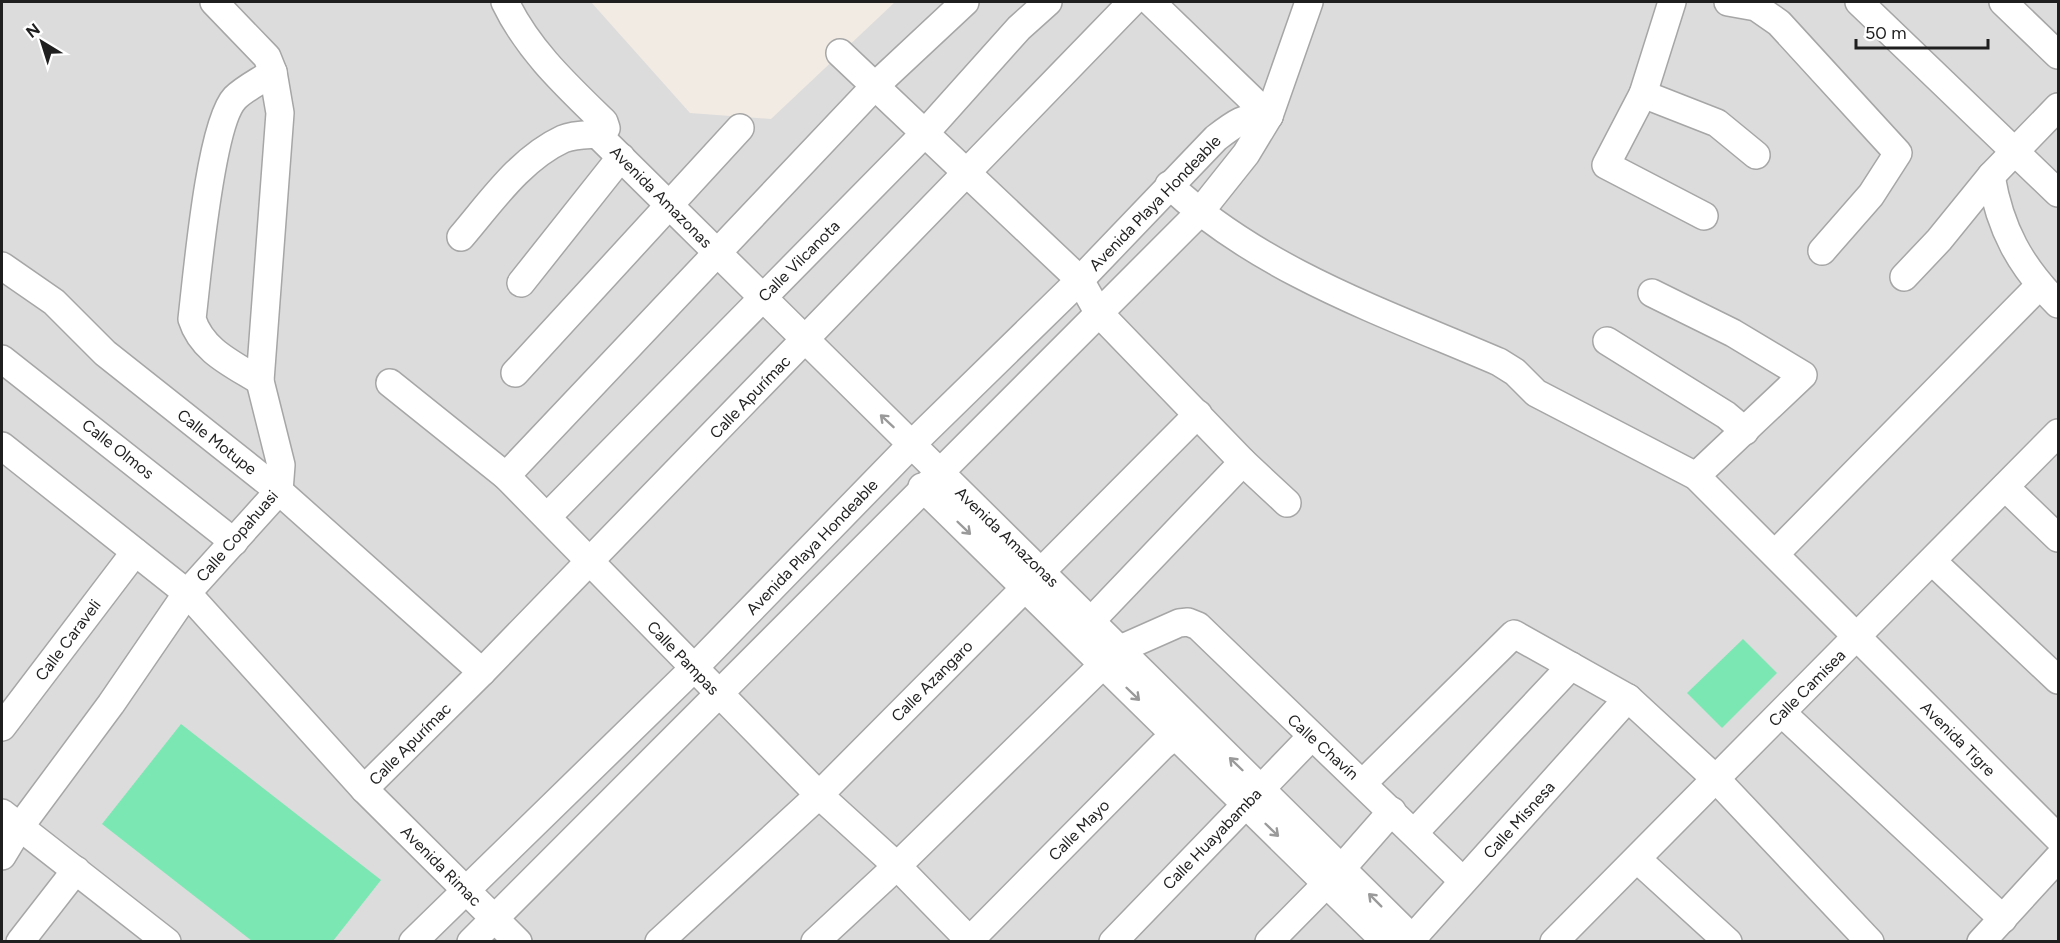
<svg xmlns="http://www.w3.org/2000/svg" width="2060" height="943" font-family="Figtree,sans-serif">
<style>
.residential{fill:#dddcdc}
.pitch{fill:#7be7b3}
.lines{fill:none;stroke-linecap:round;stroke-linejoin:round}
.minor-casing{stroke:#a6a6a6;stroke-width:30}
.minor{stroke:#fff;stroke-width:27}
.oneway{stroke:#9a9a9a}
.labels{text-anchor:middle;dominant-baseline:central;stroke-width:4.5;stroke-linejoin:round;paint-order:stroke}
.street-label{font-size:16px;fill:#1f1f1f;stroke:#fff}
</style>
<rect width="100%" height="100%" fill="#f1ebe4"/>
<polygon class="residential" points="2,2 591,2 690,113 771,119 895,2 2058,2 2058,941 2,942"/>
<g class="pitch">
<polygon points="1743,639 1777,673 1722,728 1687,693"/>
<polygon points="181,724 381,880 333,941 252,941 102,824"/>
</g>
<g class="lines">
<g class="minor-casing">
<g id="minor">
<polyline points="1151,2 1269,116"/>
<polyline points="1672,2 1643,94 1606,165 1704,216"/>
<polyline points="1728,2 1756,7 1779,23 1898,153 1871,195 1822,251"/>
<polyline points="1859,2 2058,193"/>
<polyline points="2003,2 2058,55"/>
<polyline points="840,53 1080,280 1098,312 1243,462 1287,503"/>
<polyline points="1643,94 1717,123 1756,155"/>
<polyline points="597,134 1416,942"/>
<path d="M1991,176C2000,229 2020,266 2058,304"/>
<path d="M1169,185C1261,271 1385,313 1499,362L1515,372L1536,393L1696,476L2058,838"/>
<path d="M461,237C491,202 520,159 563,139C575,134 587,135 600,134L606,128L604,122C566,85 528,50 505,2"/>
<polyline points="2,266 54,302 105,353 279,491 482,672"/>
<polyline points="1904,277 1939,240 1991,176 2058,107"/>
<polyline points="521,283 621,157"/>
<polyline points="1652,293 1733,333 1803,375 1696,476"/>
<polyline points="1607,341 1726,415 1745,431"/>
<polyline points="2,359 234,542"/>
<polyline points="515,373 740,128"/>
<path d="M260,381C233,364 202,351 192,319C197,277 210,124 235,98C245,88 262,80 273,72"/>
<polyline points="390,383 506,476 819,795 897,866 971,942"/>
<polyline points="2,446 187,593 364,789 518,942"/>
<polyline points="506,476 875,86 965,2"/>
<polyline points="922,487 1386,942"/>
<polyline points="2005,487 2058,538"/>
<polyline points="547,517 925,133 1019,28 1048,2"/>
<polyline points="1775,554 2040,285"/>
<polyline points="1932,561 2058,680"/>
<polyline points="1091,621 1243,462"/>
<polyline points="1782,713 2003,919"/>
<polyline points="2,727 135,552"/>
<polyline points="1363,783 1514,634 1628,698 1717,780 1870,942"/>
<polyline points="364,789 482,672 1132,2"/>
<polyline points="2,813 167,942"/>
<polyline points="1414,833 1571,666"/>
<polyline points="2,856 19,828 111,704 187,593 279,491 281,465 260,381 280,113 273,72 267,57 214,2"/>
<polyline points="1637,859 1728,942"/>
<polyline points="20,942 76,870"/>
<path d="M413,942L693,669L912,444L1080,280L1216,138C1234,124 1246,115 1269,116"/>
<polyline points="471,942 1199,213 1246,154 1269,116 1309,2"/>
<polyline points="659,942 819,795 1198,414"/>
<polyline points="815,942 897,866 1118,650 1179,623 1188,622 1198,626 1463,881"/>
<polyline points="968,942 1162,746 1189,724"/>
<polyline points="1113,942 1311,737"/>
<polyline points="1269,942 1342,868 1392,811"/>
<polyline points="1409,942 1628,698"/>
<polyline points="1554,942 2058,433"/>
<polyline points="1981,942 2058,858"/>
</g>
</g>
<use href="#minor" class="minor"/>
</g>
<defs><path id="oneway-shaft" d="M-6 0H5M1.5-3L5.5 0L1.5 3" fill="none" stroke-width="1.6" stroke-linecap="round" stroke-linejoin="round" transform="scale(1.5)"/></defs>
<g class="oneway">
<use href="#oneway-shaft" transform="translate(887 421) rotate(-137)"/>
<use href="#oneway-shaft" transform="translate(964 528) rotate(44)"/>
<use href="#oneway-shaft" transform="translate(1133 694) rotate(44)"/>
<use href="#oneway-shaft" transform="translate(1236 764) rotate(-136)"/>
<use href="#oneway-shaft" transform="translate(1272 830) rotate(44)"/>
<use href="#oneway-shaft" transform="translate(1375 900) rotate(-135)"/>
</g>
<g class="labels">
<g class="street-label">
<text transform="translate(661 197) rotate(45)">Avenida Amazonas</text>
<text transform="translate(1155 203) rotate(-46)">Avenida Playa Hondeable</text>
<text transform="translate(799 261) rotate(-45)">Calle Vilcanota</text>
<text transform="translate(750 397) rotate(-46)">Calle Apurímac</text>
<text transform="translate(217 442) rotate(38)">Calle Motupe</text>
<text transform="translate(118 449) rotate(38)">Calle Olmos</text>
<text transform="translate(237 536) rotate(-49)">Calle Copahuasi</text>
<text transform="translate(1007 537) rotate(44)">Avenida Amazonas</text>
<text transform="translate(812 547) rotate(-46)">Avenida Playa Hondeable</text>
<text transform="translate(68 640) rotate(-53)">Calle Caraveli</text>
<text transform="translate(683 658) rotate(46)">Calle Pampas</text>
<text transform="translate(932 681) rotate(-45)">Calle Azangaro</text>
<text transform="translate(1807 688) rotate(-45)">Calle Camisea</text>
<text transform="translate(1958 739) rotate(45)">Avenida Tigre</text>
<text transform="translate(410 744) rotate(-45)">Calle Apurímac</text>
<text transform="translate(1323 747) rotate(42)">Calle Chavín</text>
<text transform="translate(1519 820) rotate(-48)">Calle Misnesa</text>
<text transform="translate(1079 830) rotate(-45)">Calle Mayo</text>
<text transform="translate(1212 839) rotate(-46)">Calle Huayabamba</text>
<text transform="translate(441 866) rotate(45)">Avenida Rimac</text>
</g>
</g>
<rect width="2060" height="943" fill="none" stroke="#1f1f1f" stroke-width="6"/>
<g transform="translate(42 42) rotate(322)" stroke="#ffffff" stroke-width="4.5" paint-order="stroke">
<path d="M0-4.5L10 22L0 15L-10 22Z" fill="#1f1f1f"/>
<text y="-9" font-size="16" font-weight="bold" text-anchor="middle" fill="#1f1f1f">N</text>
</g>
<path d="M1856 39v9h132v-9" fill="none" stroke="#1f1f1f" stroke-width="3"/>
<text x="1865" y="39" font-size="18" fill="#1f1f1f" stroke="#ffffff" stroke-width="4.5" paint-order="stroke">50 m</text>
</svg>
